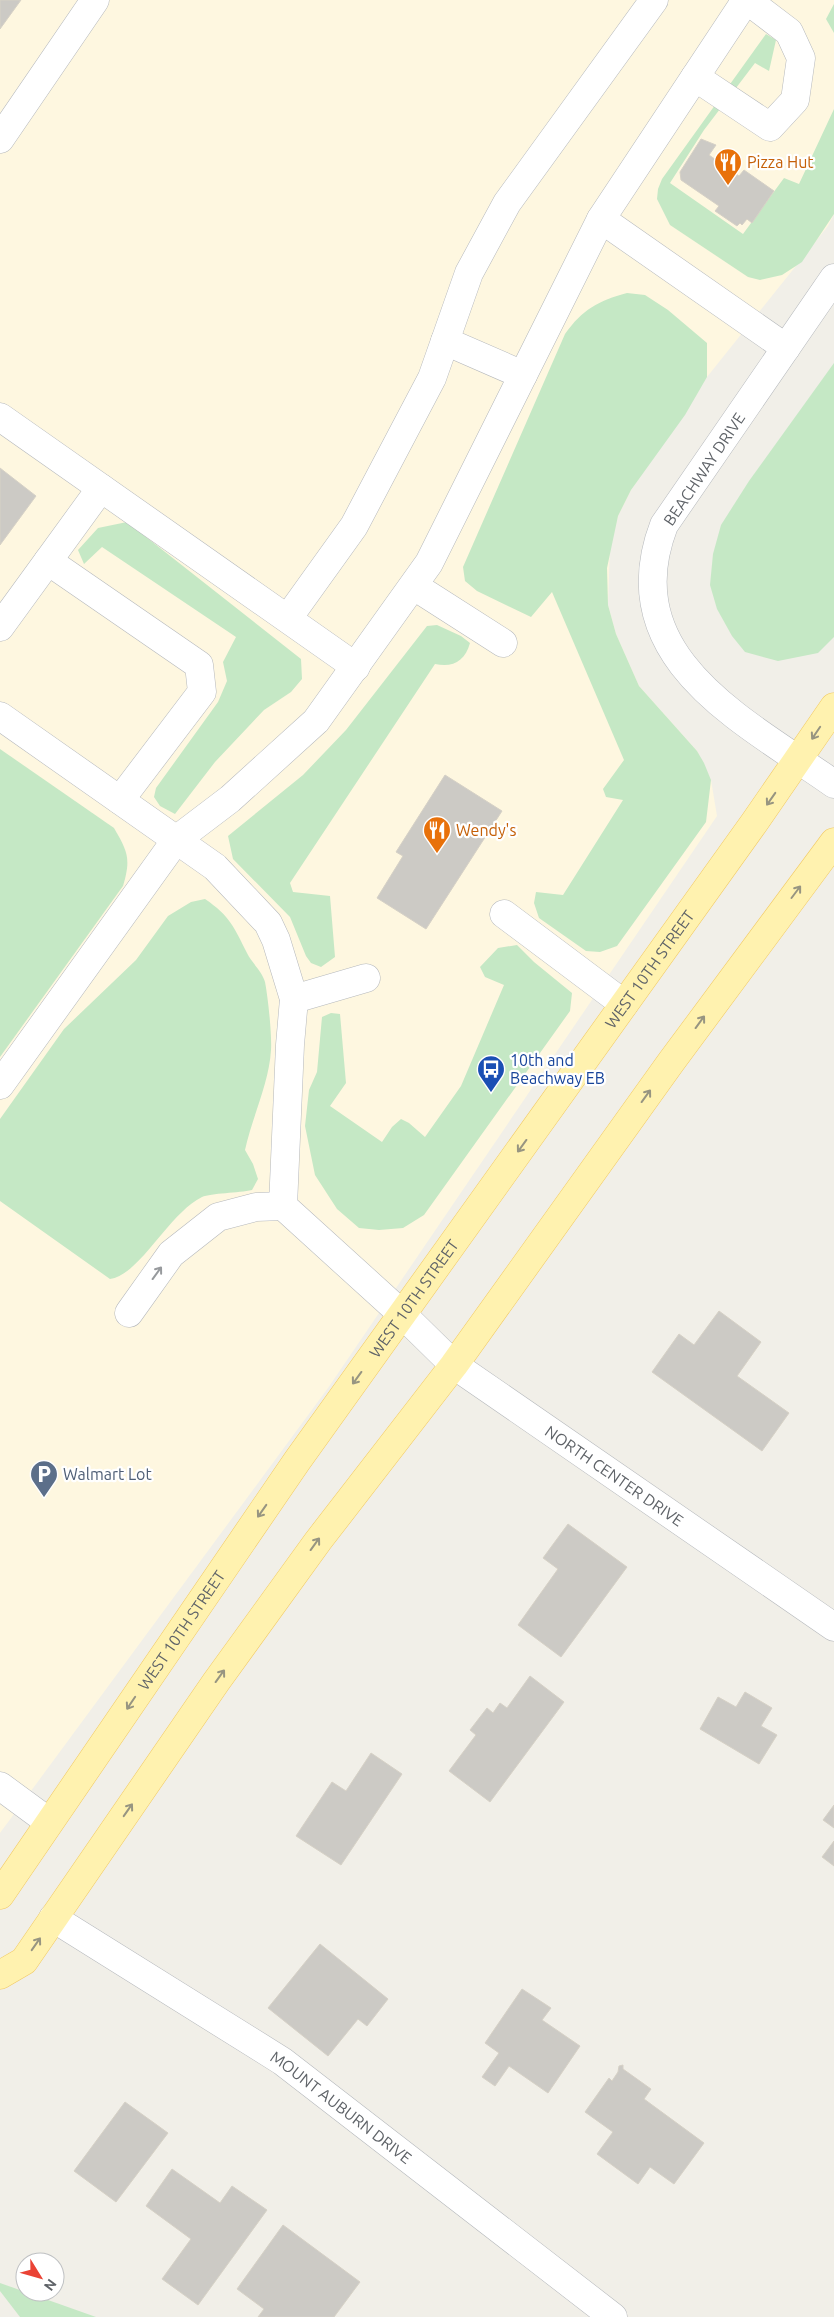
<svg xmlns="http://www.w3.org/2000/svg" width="834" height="2317" font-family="Ubuntu,sans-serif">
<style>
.commercial{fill:#fef7e0}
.green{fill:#c5e8c5}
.building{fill:#cccac5;stroke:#d6d1c6}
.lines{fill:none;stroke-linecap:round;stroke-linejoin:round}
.minor-casing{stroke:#b5b8bc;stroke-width:29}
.major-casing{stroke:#f2c960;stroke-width:29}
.minor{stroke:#fff;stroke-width:28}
.major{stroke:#fff2af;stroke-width:28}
.oneway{stroke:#979581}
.oneway2{stroke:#979a9d}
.labels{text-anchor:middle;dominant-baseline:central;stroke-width:4.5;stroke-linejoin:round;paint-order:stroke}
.food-label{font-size:16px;fill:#c56008;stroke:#fff;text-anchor:start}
.street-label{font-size:16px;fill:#5f6368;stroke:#fff}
.transit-label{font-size:16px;fill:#164399;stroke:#fff;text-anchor:start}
.service-label{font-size:16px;fill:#4e5e75;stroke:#fff;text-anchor:start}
</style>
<rect width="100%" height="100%" fill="#f1efe8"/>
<polygon class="commercial" points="0,0 834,0 834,214 828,226 707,377 631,490 618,516 610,547 608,605 616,634 639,686 697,751 711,780 717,816 328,1388 0,1833"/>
<g class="green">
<polygon points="834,4 834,33 826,19"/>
<polygon points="766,34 776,40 769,71 755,63 704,130 670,183 743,234 784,178 799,184 834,109 834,214 802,262 782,275 760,280 748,277 670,225 657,199 658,189 662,179"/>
<path d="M627,293L645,295L668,310L707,343V377L685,415L631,490L618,516L607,568L608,605L616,634L639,686L697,751L704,763L711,780L706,822L617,946L600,952L586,951L539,918L534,903L536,892L563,895L623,800L606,797L603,789L624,760L552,592L531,617L477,591L465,581L463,567L565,334C583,309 598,301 627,293Z"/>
<polygon points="834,363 834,637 818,653 778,661 745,652 732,636 717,609 710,585 713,554 721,525 749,481"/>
<polygon points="127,522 301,659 302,679 291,692 264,710 215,762 175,814 160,806 154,797 156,788 218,702 227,681 223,662 236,637 102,547 84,564 78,550 98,528"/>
<path d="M437,625L461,636L470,643C465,661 453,668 435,664L290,883L293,892L330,896L335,957L321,967L311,963L306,956L290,917L233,859L228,836L303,775L346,730L427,626Z"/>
<path d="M0,749L114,828C128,852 131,859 123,886L0,1057Z"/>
<path d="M205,899C230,916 234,927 247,953C251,962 262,971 265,982C268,997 272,1035 271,1050C269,1084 252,1117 245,1150L253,1164L258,1179L252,1190C239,1193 211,1193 202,1197C168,1214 140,1275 110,1279L0,1201V1119L64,1029L136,960L168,916L191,902Z"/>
<polygon points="517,945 534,962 572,993 570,1011 424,1215 403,1228 379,1230 359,1228 337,1209 315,1175 305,1126 309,1090 317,1072 322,1017 331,1013 340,1014 346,1083 330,1106 382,1142 392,1127 401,1119 409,1123 425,1137 461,1086 504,985 485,977 480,967 498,948"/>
<polygon points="0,2283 96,2317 20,2317 0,2291"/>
</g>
<g class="building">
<polygon points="0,0 21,0 0,29"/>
<polygon points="701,139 716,145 709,155 739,176 744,170 774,191 752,223 747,219 742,225 740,223 737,226 715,211 719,206 681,180 680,172"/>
<polygon points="0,468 36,496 0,545"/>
<polygon points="445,775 502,811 426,929 377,898 403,856 396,852"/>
<polygon points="719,1311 761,1342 737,1376 789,1413 762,1451 652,1372 679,1334 694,1345"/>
<polygon points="568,1524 627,1567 561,1657 518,1625 558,1569 543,1558"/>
<polygon points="530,1676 564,1702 490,1802 449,1771 476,1735 470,1730 487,1708 493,1713 500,1703 507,1708"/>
<polygon points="745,1692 772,1708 761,1726 777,1735 759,1764 700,1729 718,1697 736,1707"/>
<polygon points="371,1753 402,1774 341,1865 296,1836 332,1782 346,1791"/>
<polygon points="834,1805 834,1828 823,1820"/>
<polygon points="834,1841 834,1866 822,1857"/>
<polygon points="320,1944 388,1999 367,2026 358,2019 328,2056 268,2008"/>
<polygon points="522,1989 551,2008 542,2020 580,2046 548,2093 509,2066 495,2086 482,2077 499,2053 485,2043"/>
<polygon points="623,2065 623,2069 651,2089 644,2099 704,2143 674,2184 650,2167 638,2184 597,2154 613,2132 585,2112 609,2078 612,2081 618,2072 619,2066"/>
<polygon points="125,2102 168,2133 116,2202 74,2171"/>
<polygon points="172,2169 220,2203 232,2186 267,2210 198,2305 162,2279 191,2239 146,2206"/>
<polygon points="283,2225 360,2282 334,2317 258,2317 264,2309 237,2289"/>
</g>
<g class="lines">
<g class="minor-casing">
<g id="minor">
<polyline points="695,77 770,127 795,100 801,58 789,32 747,0"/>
<polyline points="0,139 95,0"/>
<polyline points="601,219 786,348"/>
<path d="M834,278L664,525C613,658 745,721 834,784"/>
<polyline points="445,341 523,375"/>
<polyline points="0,417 356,667"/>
<polyline points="48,561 199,665 202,692 120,800"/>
<polyline points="414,586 503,643"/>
<polyline points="288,618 354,526 432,378 469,273 507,203 654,0"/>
<polyline points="0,627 101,488"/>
<path id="s1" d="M0,716L215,867L268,923L276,940L294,999L290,1045L283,1206L403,1315L454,1365L834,1627"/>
<polyline points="504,914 624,1004"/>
<polyline points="294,999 366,978"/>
<polyline points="0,1085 176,840 230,799 316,721 429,563 601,219 746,0"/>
<polyline points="129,1313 171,1254 218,1217 256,1207 283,1206"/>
<polyline points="0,1786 49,1822"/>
<path id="s2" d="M53,1918L282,2061L613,2317"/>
</g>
</g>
<g class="major-casing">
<g id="major">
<path id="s3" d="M0,1895L297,1461L754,823L834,707"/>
<polyline points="0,1975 24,1961 216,1682 318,1541 454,1365 671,1062 834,842"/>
</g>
</g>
<use href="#minor" class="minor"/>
<use href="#major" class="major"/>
</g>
<defs><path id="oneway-shaft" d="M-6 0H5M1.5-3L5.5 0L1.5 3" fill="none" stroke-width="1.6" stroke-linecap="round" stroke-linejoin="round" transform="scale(1.25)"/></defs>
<g class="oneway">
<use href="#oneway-shaft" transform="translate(816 733) rotate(124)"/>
<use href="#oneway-shaft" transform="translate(771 799) rotate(125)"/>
<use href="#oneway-shaft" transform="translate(796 892) rotate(-53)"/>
<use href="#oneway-shaft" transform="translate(700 1022) rotate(-54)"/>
<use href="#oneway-shaft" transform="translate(646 1096) rotate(-54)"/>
<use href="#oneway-shaft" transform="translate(522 1146) rotate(126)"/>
<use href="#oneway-shaft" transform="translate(357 1378) rotate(126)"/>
<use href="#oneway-shaft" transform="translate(262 1511) rotate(125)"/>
<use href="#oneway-shaft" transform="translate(315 1544) rotate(-54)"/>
<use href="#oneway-shaft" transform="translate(220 1676) rotate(-54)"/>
<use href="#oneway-shaft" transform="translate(131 1703) rotate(124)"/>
<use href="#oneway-shaft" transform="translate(128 1810) rotate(-55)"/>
<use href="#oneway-shaft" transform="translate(36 1944) rotate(-55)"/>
</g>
<use class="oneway2" href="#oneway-shaft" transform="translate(157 1273) rotate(-54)"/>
<defs>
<g id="restaurant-pin" transform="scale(1.4375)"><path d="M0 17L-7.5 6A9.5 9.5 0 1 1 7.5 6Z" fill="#e8710a" stroke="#fff"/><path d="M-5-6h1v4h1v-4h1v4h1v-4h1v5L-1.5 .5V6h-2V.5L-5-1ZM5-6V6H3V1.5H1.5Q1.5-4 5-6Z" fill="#fff"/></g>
<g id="bus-pin" transform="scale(1.4375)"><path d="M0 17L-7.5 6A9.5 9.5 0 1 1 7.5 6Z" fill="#1a4fb4" stroke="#fff"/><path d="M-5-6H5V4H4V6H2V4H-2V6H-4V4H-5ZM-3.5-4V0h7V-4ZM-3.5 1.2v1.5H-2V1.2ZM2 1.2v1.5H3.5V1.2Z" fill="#fff"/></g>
<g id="parking-pin" transform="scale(1.4375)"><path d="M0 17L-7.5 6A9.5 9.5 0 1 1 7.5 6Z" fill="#5c6f8a" stroke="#fff"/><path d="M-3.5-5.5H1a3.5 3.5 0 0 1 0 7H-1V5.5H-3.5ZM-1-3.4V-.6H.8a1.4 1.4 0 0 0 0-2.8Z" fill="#fff"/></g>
</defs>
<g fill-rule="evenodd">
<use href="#restaurant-pin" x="728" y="162"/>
<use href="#restaurant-pin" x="437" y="830"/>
<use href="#bus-pin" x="491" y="1069"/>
<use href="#parking-pin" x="44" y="1474"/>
</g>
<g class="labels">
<g class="food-label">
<text x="747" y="162">Pizza Hut</text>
<text x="456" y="830">Wendy's</text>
</g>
<g class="street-label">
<text transform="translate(704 469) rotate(-56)">BEACHWAY DRIVE</text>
<text stroke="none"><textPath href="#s3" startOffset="1131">WEST 10TH STREET</textPath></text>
<text stroke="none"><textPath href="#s3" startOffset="726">WEST 10TH STREET</textPath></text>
<text stroke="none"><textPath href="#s1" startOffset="1056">NORTH CENTER DRIVE</textPath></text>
<text stroke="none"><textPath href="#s3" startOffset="321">WEST 10TH STREET</textPath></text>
<text stroke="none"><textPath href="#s2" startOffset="345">MOUNT AUBURN DRIVE</textPath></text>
</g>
<g class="transit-label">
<text x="510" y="1060">10th and<tspan x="510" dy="18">Beachway EB</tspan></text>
</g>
<g class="service-label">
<text x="63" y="1474">Walmart Lot</text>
</g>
</g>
<g transform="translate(40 2277) rotate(127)"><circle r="24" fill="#ffffff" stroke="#bfc1c3"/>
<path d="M0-4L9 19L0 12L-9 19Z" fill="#ea4335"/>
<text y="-8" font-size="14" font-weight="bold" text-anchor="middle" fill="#5f6368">N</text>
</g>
</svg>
